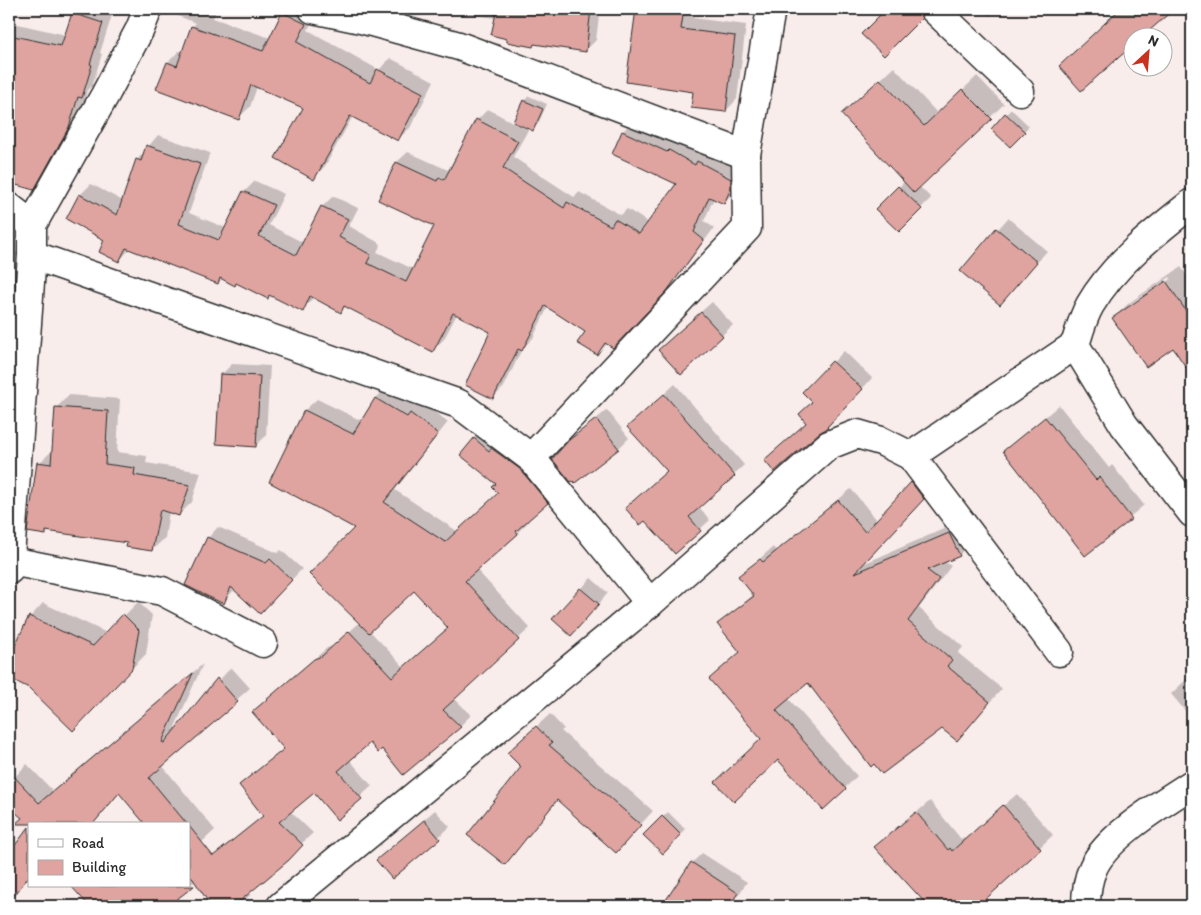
<svg xmlns="http://www.w3.org/2000/svg" width="1201" height="915" font-family="Itim,sans-serif">
<style>
.shadow{fill:#0003;fill-rule:evenodd}
.building{fill:#dfa49f;stroke:#2b2b2b}
.lines{fill:none;stroke-linecap:round;stroke-linejoin:round}
.minor-casing{stroke:#2b2b2b;stroke-width:31}
.minor{stroke:#fff;stroke-width:28}
</style>
<rect width="100%" height="100%" fill="#f9edec"/>
<filter id="ink" filterUnits="userSpaceOnUse"><feTurbulence type="fractalNoise" baseFrequency=".02" numOctaves="2"/><feDisplacementMap in="SourceGraphic" scale="10" xChannelSelector="R" yChannelSelector="G"/><feConvolveMatrix kernelMatrix="1 2 1 2 8 2 1 2 1" color-interpolation-filters="sRGB"/></filter>
<g filter="url(#ink)">
<g class="shadow">
<polygon points="75,9 108,9 113,12 100,53 102,54 92,86 87,91 80,115 44,178 33,189 9,182 9,22 66,35"/>
<polygon points="181,9 217,9 213,18 270,38 288,9 310,9 316,12 308,30 379,70 390,58 434,81 410,128 398,139 353,116 325,166 314,178 305,107 257,87 250,107 238,118 168,62 179,51 183,52 192,27 196,23 178,16"/>
<polygon points="443,9 600,9 596,40 586,50 535,43 533,46 496,18 442,11"/>
<polygon points="637,9 694,9 693,18 746,25 737,99 726,111 694,90 628,81"/>
<polygon points="888,9 930,9 884,54 863,34"/>
<polygon points="978,9 997,9 990,16"/>
<polygon points="1111,9 1173,9 1140,38"/>
<polygon points="894,67 938,114 977,76 1004,104 919,186 931,198 899,230 877,209 905,181 857,101"/>
<polygon points="529,96 547,104 538,124 533,129 515,121 514,123 528,130 513,157 574,197 579,192 621,215 627,209 649,223 678,183 613,153 623,131 634,120 741,168 735,191 724,202 714,198 704,221 714,228 677,278 624,336 608,343 597,354 587,331 548,307 533,338 522,349 504,387 493,398 492,331 457,314 444,339 433,350 346,306 341,311 314,297 302,310 270,294 267,297 237,282 222,278 217,283 130,249 119,261 106,240 68,218 80,195 91,184 123,201 137,160 158,135 210,153 189,213 226,228 244,192 255,181 284,194 269,225 304,243 322,207 333,196 358,208 349,226 381,244 377,252 413,269 436,226 397,162 408,152 448,170 477,120 488,109 514,123 524,101"/>
<polygon points="1011,109 1029,126 1010,146 993,129"/>
<polygon points="1008,218 1047,251 1000,304 961,271"/>
<path d="M1181,267L1192,282V374L1173,347L1113,318L1129,303ZM1170,277L1171,279L1129,308V305Z"/>
<polygon points="712,302 733,325 681,373 670,339"/>
<polygon points="844,351 872,378 828,427 765,460 807,422 813,401 804,392"/>
<polygon points="232,364 270,366 266,436 255,446 221,375"/>
<polygon points="675,384 744,465 699,507 710,520 675,552 668,470 628,427"/>
<path d="M387,387L419,406L422,402L448,422L395,490L457,531L500,493L498,483L474,439L486,428L558,491L527,520L529,521L517,533L476,569L530,628L454,698L471,715L460,726L382,747L370,742L349,759L372,786L337,818L314,791L290,811L313,833L249,892L251,894L239,906H213L209,900L221,851L264,815L240,785L285,748L265,701L327,648L335,645L360,622L356,528L270,482L305,410L317,399L362,421L376,398ZM414,589L449,627L404,667L370,631Z"/>
<polygon points="69,395 120,399 117,452 147,456 146,463 201,472 192,502 179,515 169,511 165,538 152,550 128,542 49,530 45,534 39,463 53,450 56,408"/>
<polygon points="1059,405 1109,468 1112,465 1144,505 1085,555 1005,451"/>
<polygon points="607,410 629,438 619,448 570,441"/>
<polygon points="924,471 936,486 863,564 962,521 971,542 959,555 944,561 951,566 919,608 963,647 958,653 1002,689 957,739 942,727 809,682 788,698 857,776 845,788 762,739 711,679 741,651 719,625 754,594 740,576 773,547 776,551 851,489 877,520"/>
<polygon points="218,527 278,553 281,550 302,569 270,602 235,589 223,602 208,538"/>
<polygon points="591,578 608,593 581,624 554,619"/>
<polygon points="138,602 152,615 146,654 87,715 9,677 9,661 30,617 43,603 107,633"/>
<polygon points="203,664 174,729 176,730 231,667 250,688 162,765 215,830 189,854 204,873 166,906 88,906 189,886 189,824 147,824 120,792 93,824 32,824 9,806 9,783 27,764 53,791"/>
<polygon points="1192,674 1192,719 1171,694"/>
<polygon points="550,714 564,729 561,731 653,811 616,851 558,800 505,863 522,767 522,740"/>
<polygon points="1017,794 1053,835 976,906 929,906 876,847 930,801 961,839 963,837 965,839"/>
<polygon points="435,810 450,827 392,877 377,860"/>
<polygon points="668,812 685,829 663,852 645,835"/>
<polygon points="702,853 747,882 731,906 663,906 692,863"/>
</g>
<g class="building">
<polygon points="497,9 591,9 586,52 534,44 533,47 507,42 507,39 491,35"/>
<polygon points="636,9 684,9 681,29 735,36 726,112 691,108 693,92 626,82"/>
<polygon points="886,9 919,9 922,18 884,56 861,34"/>
<polygon points="1120,9 1174,9 1141,38 1134,38 1134,44 1081,91 1059,66"/>
<polygon points="282,12 306,24 297,42 370,83 377,69 423,93 398,141 350,116 314,180 275,158 303,108 251,85 239,120 156,89 167,62 177,66 191,26 263,51"/>
<polygon points="72,13 103,23 90,64 92,65 82,98 78,97 69,127 34,190 9,183 9,35 61,46"/>
<polygon points="880,79 924,126 962,89 992,119 914,193 841,114"/>
<polygon points="523,100 543,109 533,131 513,122"/>
<polygon points="1005,113 1025,132 1010,147 991,129"/>
<polygon points="476,119 518,141 503,168 564,208 567,202 611,226 615,219 639,234 676,184 612,154 622,131 667,152 669,150 695,165 697,161 731,179 731,188 724,204 709,197 694,232 704,240 667,291 613,348 605,343 597,355 577,343 585,332 545,306 522,351 518,349 493,399 465,385 490,332 453,313 433,352 344,306 341,313 310,296 303,312 269,295 268,299 236,283 235,286 220,278 218,284 126,248 119,262 99,252 104,240 66,219 79,194 117,215 136,159 141,161 146,145 200,164 179,224 219,240 243,191 274,205 259,236 296,255 321,206 348,219 339,237 371,255 367,263 406,282 434,226 378,200 396,162 437,181 439,177 444,180"/>
<polygon points="898,186 922,209 899,232 875,209"/>
<polygon points="996,228 1037,262 1000,305 960,271"/>
<polygon points="1166,281 1192,320 1192,376 1173,348 1146,367 1112,318"/>
<polygon points="701,312 723,336 681,375 658,350"/>
<polygon points="832,361 863,389 827,427 828,428 819,433 774,472 764,460 806,423 799,414 812,402 802,392"/>
<polygon points="220,374 260,376 256,447 216,444"/>
<polygon points="664,394 735,476 689,517 701,531 675,554 645,521 640,525 625,508 667,471 627,427"/>
<polygon points="375,398 407,417 410,413 438,434 384,502 445,542 498,493 492,487 496,484 460,455 474,438 489,451 491,448 520,469 548,503 516,531 518,534 465,581 519,640 443,710 461,727 403,775 382,749 378,753 370,743 338,771 362,799 337,820 314,793 279,822 303,845 289,860 234,906 211,906 189,873 189,826 213,856 263,816 239,785 284,749 252,712 314,659 322,656 349,631 392,677 448,628 414,591 369,633 309,574 354,528 269,482 304,410 353,434"/>
<polygon points="55,407 108,411 105,464 135,468 134,475 190,485 179,516 160,510 152,551 126,547 127,543 46,531 46,535 27,532 37,462 51,464"/>
<polygon points="1045,417 1096,480 1099,477 1132,519 1085,556 1003,451"/>
<polygon points="596,419 619,449 575,483 573,481 571,482 552,459 569,440"/>
<polygon points="911,482 924,499 855,573 949,533 960,556 927,570 939,579 908,621 952,660 947,666 990,702 957,741 942,729 882,774 874,764 871,767 808,683 776,710 846,789 823,810 778,760 734,802 715,782 761,739 709,679 740,652 717,624 754,596 738,576 760,559 763,562 838,500 865,532"/>
<polygon points="207,537 266,563 270,559 292,580 260,614 231,587 224,604 207,596 185,585"/>
<polygon points="580,588 599,604 571,636 552,619"/>
<polygon points="123,614 139,630 132,669 73,731 29,688 9,678 9,658 29,616 93,646"/>
<polygon points="193,673 162,742 164,743 217,678 238,702 149,778 187,824 145,824 119,793 93,824 15,824 22,818 9,807 9,771 39,803"/>
<polygon points="536,726 552,743 549,745 641,825 616,853 557,800 505,865 467,835 521,767 507,753"/>
<polygon points="1003,805 1041,849 978,906 928,906 874,847 916,812 948,850 950,848 952,851"/>
<polygon points="662,816 681,835 663,854 643,835"/>
<polygon points="424,820 440,839 392,879 376,860"/>
<polygon points="29,827 29,876 9,903 9,853"/>
<polygon points="691,862 738,893 729,906 662,906"/>
<polygon points="71,886 194,886 168,906 89,906"/>
</g>
<g class="lines">
<g class="minor-casing">
<g id="minor">
<polyline points="313,9 361,19 459,46 746,155"/>
<polyline points="934,9 1020,91"/>
<path d="M1192,203C1155,232 1114,264 1090,305C1083,317 1079,332 1075,345L1124,425L1192,513"/>
<polyline points="9,207 32,225"/>
<polyline points="32,255 459,404 531,458 650,603"/>
<polyline points="911,456 1075,345"/>
<polyline points="531,458 747,228 746,155 771,9"/>
<polyline points="11,561 162,591 263,643"/>
<polyline points="9,570 32,255 32,225 105,95 140,29 148,9"/>
<polyline points="281,906 650,603 829,445 857,434 881,441 911,456 1059,652"/>
<path d="M1086,906C1086,893 1087,881 1093,868C1107,836 1163,803 1192,784"/>
</g>
</g>
<use href="#minor" class="minor"/>
</g>
</g>
<rect width="1201" height="915" fill="none" stroke="#fff" stroke-width="30"/>
<rect x="15" y="15" width="1171" height="885" fill="none" stroke="#2b2b2b" stroke-width="2" filter="url(#ink)"/>
<rect x="28" y="822" width="162" height="65" fill="#ffffff" stroke="#aaaaaa"/>
<rect x="38" y="839" width="25" height="8" fill="#ffffff" stroke="#aaaaaa"/>
<text x="72" y="848" font-size="15" fill="#2b2b2b">Road</text>
<rect x="38" y="860" width="25" height="15" fill="#dfa49f" stroke="#aaaaaa"/>
<text x="72" y="872" font-size="15" fill="#2b2b2b">Building</text>
<g transform="translate(1148 52) rotate(26)"><circle r="24" fill="#ffffff" stroke="#aaaaaa"/>
<path d="M0-4L9 19L0 12L-9 19Z" fill="#c8321e"/>
<text y="-8" font-size="14" font-weight="bold" text-anchor="middle" fill="#2b2b2b">N</text>
</g>
</svg>
